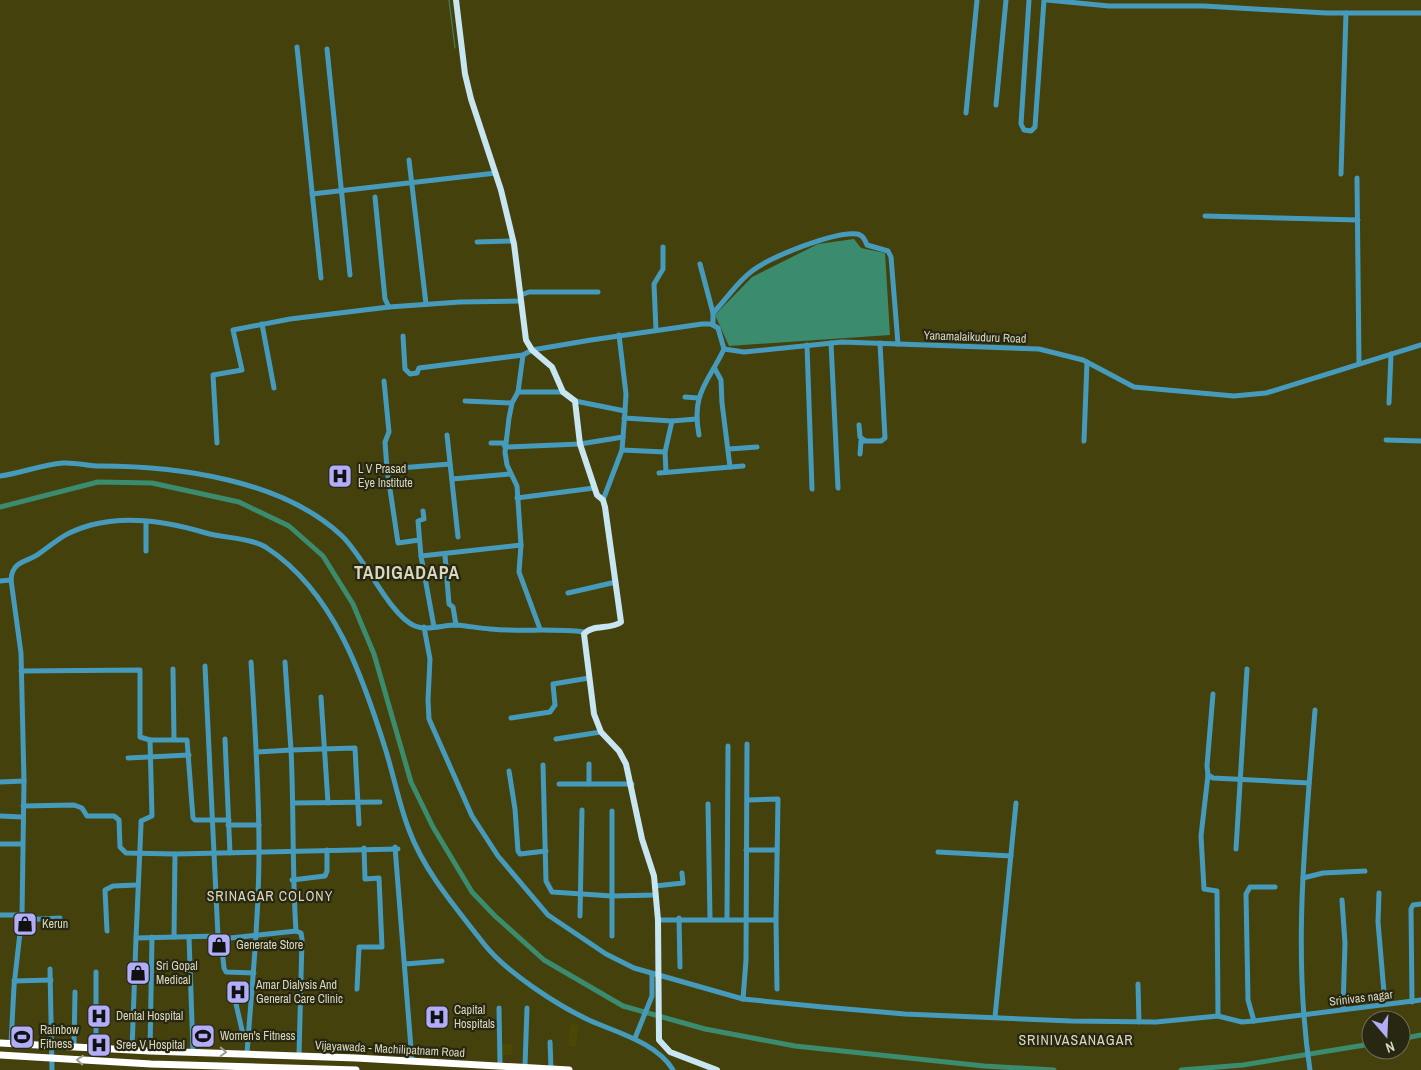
<svg xmlns="http://www.w3.org/2000/svg" width="1421" height="1070" font-family="'Archivo Narrow',sans-serif">
<style>
.built{fill:#4b4704}
.water{fill:#3b8b6e}
.lines{fill:none;stroke-linecap:round;stroke-linejoin:round}
.stream{stroke:#3b8b6e;stroke-width:1}
.canal{stroke:#3b8b6e;stroke-width:5}
.minor{stroke:#469bbc;stroke-width:5}
.major{stroke:#c8e5f2;stroke-width:6}
.highway{stroke:#fff;stroke-width:7}
.oneway{stroke:#9e9e94}
.labels{text-anchor:middle;dominant-baseline:central;stroke-width:4.5;stroke-linejoin:round;paint-order:stroke}
.street-label{font-size:12px;fill:#d9d8be;stroke:#282712}
.poi-label{font-size:12px;fill:#d9d8be;stroke:#282712;text-anchor:start}
.neighbourhood-label{font-size:14px;letter-spacing:1px;fill:#d9d8be;stroke:#282712}
.district-label{font-size:18px;font-weight:bold;letter-spacing:1px;fill:#d9d8be;stroke:#282712}
</style>
<rect width="100%" height="100%" fill="#44410c"/>
<g class="built">
<polygon points="570,1024 579,1025 576,1047 568,1046"/>
<polygon points="501,1044 512,1044 512,1055 502,1055"/>
</g>
<polygon class="water" points="854,239 861,248 885,253 890,335 729,346 715,315 752,277 818,244"/>
<g class="lines">
<polyline class="stream" points="449,0 455,48"/>
<g class="canal">
<polyline points="0,507 98,482 152,483 239,502 289,526 323,556 353,604 374,654 411,782 433,827 472,892 495,916 544,960 623,1006 705,1029 795,1046 984,1066 1054,1070"/>
<polyline points="1401,1039 1421,1035"/>
<polyline points="1181,1070 1243,1065 1371,1044"/>
</g>
<g class="minor">
<polyline points="1029,0 1021,124 1024,130 1031,131 1035,127 1044,0"/>
<polyline points="1047,0 1109,6 1204,6 1326,13 1421,13"/>
<polyline points="297,47 321,278"/>
<polyline points="327,49 350,275"/>
<polyline points="996,105 1006,0"/>
<polyline points="966,113 977,0"/>
<polyline points="409,160 426,304"/>
<polyline points="1341,174 1346,13"/>
<polyline points="1357,178 1359,364"/>
<polyline points="312,194 496,173"/>
<polyline points="375,197 385,299 389,307 460,302 521,301"/>
<polyline points="1205,216 1358,220"/>
<polyline points="477,242 513,241"/>
<polyline points="700,264 713,313"/>
<polyline points="521,295 529,292 598,292"/>
<polyline points="262,324 274,388"/>
<path d="M713,325V313C726,300 737,282 752,271C770,257 835,231 857,234C863,235 865,240 867,245L888,251L891,257L898,344"/>
<polyline points="656,330 654,284 663,269 663,247"/>
<polyline points="619,335 626,394 625,411"/>
<polyline points="403,336 405,369 410,374 417,373 419,368 523,355 532,350 591,340 702,324 711,324 718,328 724,349"/>
<polyline points="831,343 838,488"/>
<polyline points="807,345 812,489"/>
<polyline points="724,349 744,352 842,342 1039,349 1083,360 1134,387 1234,396 1266,393 1421,345"/>
<polyline points="523,355 518,392 512,403 509,418 505,452 507,465 517,486 521,545 519,572 540,629"/>
<polyline points="715,369 721,380 722,403 730,467"/>
<polyline points="384,381 389,432 385,442 387,469 398,543 419,540"/>
<polyline points="518,392 563,392"/>
<polyline points="685,397 698,398"/>
<polyline points="465,401 512,403"/>
<polyline points="575,401 625,411 622,450 603,500"/>
<polyline points="1389,403 1391,354"/>
<polyline points="624,418 672,421 696,419"/>
<polyline points="859,425 860,437 864,440"/>
<polyline points="447,435 458,537"/>
<path d="M699,435C691,393 708,383 724,349"/>
<polyline points="1386,440 1421,441"/>
<polyline points="1084,441 1087,362"/>
<polyline points="217,443 213,375 242,370 233,330 290,319 389,307"/>
<polyline points="491,443 503,443 505,447 580,444 623,437"/>
<polyline points="729,449 757,447"/>
<polyline points="622,450 665,452"/>
<polyline points="860,454 861,441 881,441 885,438 880,343"/>
<polyline points="387,469 450,464"/>
<polyline points="666,472 665,452 672,421"/>
<polyline points="659,473 743,466"/>
<path d="M0,476C21,473 41,465 63,463C75,462 88,466 100,466C178,466 283,480 342,536C365,558 390,616 415,626C427,631 443,625 456,625C468,626 479,628 490,629C521,632 553,628 584,632"/>
<polyline points="452,479 510,474"/>
<polyline points="517,498 594,488"/>
<polyline points="423,511 424,519 418,521 421,556 434,627"/>
<polyline points="146,551 146,522"/>
<polyline points="445,555 449,604 453,607 456,625"/>
<polyline points="421,556 521,545"/>
<polyline points="0,581 11,580"/>
<polyline points="568,593 616,582"/>
<polyline points="424,627 430,659 428,700 429,719 472,816 498,856 548,915 606,954 634,968 743,999 823,1007 905,1014 1071,1021 1156,1022 1218,1016 1242,1022 1254,1021 1421,1000"/>
<polyline points="285,662 291,750 355,748 359,824"/>
<polyline points="205,666 218,936"/>
<polyline points="173,669 174,739"/>
<polyline points="21,671 140,670 140,737 150,740 187,740 193,818 195,820 229,820"/>
<polyline points="1213,694 1207,766 1208,775 1213,778 1309,783"/>
<polyline points="321,697 328,803"/>
<polyline points="511,718 550,712 555,705 553,684 589,678"/>
<polyline points="225,739 230,853"/>
<polyline points="556,739 601,732"/>
<path d="M257,752L291,750C294,810 292,871 296,931"/>
<polyline points="128,758 189,755"/>
<polyline points="589,764 589,784"/>
<polyline points="543,765 546,881 552,892 612,896 656,895"/>
<polyline points="509,771 515,809 518,851 520,854 546,851"/>
<polyline points="1208,775 1201,836 1204,889 1217,891 1218,1016"/>
<polyline points="0,782 24,781"/>
<polyline points="559,784 632,784"/>
<polyline points="293,803 380,802"/>
<polyline points="708,804 710,918"/>
<polyline points="23,806 74,805 82,808 87,816 114,816 119,820 120,847 126,853 175,854 398,849"/>
<polyline points="0,816 22,817"/>
<polyline points="228,825 259,825"/>
<polyline points="0,844 22,844"/>
<polyline points="395,847 412,1061"/>
<polyline points="1236,849 1247,669"/>
<polyline points="746,850 777,850"/>
<polyline points="938,852 1011,856"/>
<polyline points="1303,878 1323,873 1365,871"/>
<polyline points="292,880 325,876 327,871 327,850"/>
<polyline points="655,886 683,883 682,873"/>
<polyline points="1379,893 1378,922 1385,1004"/>
<polyline points="1342,900 1345,943 1343,1009"/>
<polyline points="0,915 22,915"/>
<polyline points="580,916 582,810"/>
<polyline points="679,918 680,967"/>
<polyline points="727,918 728,746"/>
<polyline points="21,920 60,918"/>
<polyline points="658,920 776,920 778,799 748,800"/>
<polyline points="776,920 777,989"/>
<polyline points="107,931 105,890 113,886 137,885"/>
<polyline points="612,936 612,811"/>
<polyline points="174,937 175,854"/>
<polyline points="189,937 193,1051"/>
<polyline points="136,938 141,825 141,821 152,816 150,740"/>
<polyline points="221,939 224,968 226,972 254,973"/>
<polyline points="405,964 442,961"/>
<polyline points="50,969 52,1070"/>
<polyline points="14,981 51,980"/>
<polyline points="1138,984 1139,1022"/>
<polyline points="357,989 359,947 382,947 379,878 365,879 364,848"/>
<polyline points="233,991 242,1030 248,1042"/>
<polyline points="743,999 746,960 747,744"/>
<polyline points="1412,1002 1411,909 1413,905 1421,904"/>
<polyline points="499,1008 500,1065"/>
<polyline points="995,1017 1016,803"/>
<polyline points="1254,1021 1248,1000 1246,894 1250,887 1275,887"/>
<polyline points="635,1038 652,996 652,974"/>
<polyline points="550,1042 551,1069"/>
<path d="M11,1044L14,986L22,915L24,781L21,653L11,580C12,560 27,563 40,553C61,538 64,533 91,525C128,515 170,522 206,533C223,538 253,538 267,548C334,592 363,677 386,751C394,777 399,804 409,830C425,873 457,909 484,944C506,972 558,1006 591,1021C618,1033 657,1043 673,1070"/>
<polyline points="74,1047 75,992"/>
<polyline points="96,1048 96,972"/>
<polyline points="132,1050 136,938 218,936 221,939 296,931 301,933 302,939 299,1056"/>
<polyline points="150,1051 152,937"/>
<path d="M247,1053C252,985 259,917 259,849C259,786 255,725 251,662"/>
<polyline points="525,1066 527,1008"/>
<path d="M1310,1070C1292,951 1306,829 1315,710"/>
</g>
<path class="major" d="M456,0L465,74L471,99L501,190L514,244L526,340L532,350L552,367L563,392L575,401L580,444L597,495L603,500L605,507L621,622C611,630 592,624 584,634L594,714L601,732L619,751L626,764L642,839L654,876L658,920L659,1040L670,1052L717,1070"/>
<g class="highway">
<polyline points="0,1043 150,1051 356,1058 569,1070"/>
<polyline points="0,1055 151,1064 356,1070"/>
</g>
</g>
<defs><path id="oneway-chevron" d="M-2-3.5L2.5 0L-2 3.5" fill="none" stroke-width="1.6" stroke-linecap="round" stroke-linejoin="round" transform="scale(1.25)"/></defs>
<g class="oneway">
<use href="#oneway-chevron" transform="translate(223 1052) rotate(2)"/>
<use href="#oneway-chevron" transform="translate(80 1060) rotate(-176)"/>
</g>
<defs>
<g id="hospital-square" transform="scale(1.25)"><rect x="-9" y="-9" width="18" height="18" rx="4" fill="#b2adf9" stroke="#282712"/><path d="M-5-5h3v3.5h4V-5h3V5h-3V1.5h-4V5h-3Z" fill="#111"/></g>
<g id="shop-square" transform="scale(1.25)"><rect x="-9" y="-9" width="18" height="18" rx="4" fill="#b2adf9" stroke="#282712"/><path d="M-5-2.5h2.3a2.7 3.5 0 0 1 5.4 0H5L5.5 6h-11ZM-1.5-2.5h3a1.5 2.3 0 0 0-3 0Z" fill="#111"/></g>
<g id="stadium-square" transform="scale(1.25)"><rect x="-9" y="-9" width="18" height="18" rx="4" fill="#b2adf9" stroke="#282712"/><path d="M0-5a6.5 5 0 1 0 0 10a6.5 5 0 1 0 0-10ZM-3.5-1.8h7v3.6h-7Z" fill="#111"/></g>
</defs>
<g fill-rule="evenodd">
<use href="#hospital-square" x="340" y="476"/>
<use href="#shop-square" x="25" y="924"/>
<use href="#shop-square" x="219" y="945"/>
<use href="#shop-square" x="138" y="973"/>
<use href="#hospital-square" x="238" y="992"/>
<use href="#hospital-square" x="99" y="1016"/>
<use href="#hospital-square" x="437" y="1017"/>
<use href="#stadium-square" x="203" y="1036"/>
<use href="#stadium-square" x="22" y="1037"/>
<use href="#hospital-square" x="99" y="1045"/>
</g>
<g class="labels">
<g class="street-label">
<text transform="translate(975 337) rotate(2)">Yanamalaikuduru Road</text>
<text transform="translate(1361 998) rotate(-7)">Srinivas nagar</text>
<text transform="translate(390 1049) rotate(3)">Vijayawada - Machilipatnam Road</text>
</g>
<g class="poi-label">
<text x="358" y="469">L V Prasad<tspan x="358" dy="14">Eye Institute</tspan></text>
<text x="42" y="924">Kerun</text>
<text x="236" y="945">Generate Store</text>
<text x="156" y="966">Sri Gopal<tspan x="156" dy="14">Medical</tspan></text>
<text x="256" y="985">Amar Dialysis And<tspan x="256" dy="14">General Care Clinic</tspan></text>
<text x="454" y="1010">Capital<tspan x="454" dy="14">Hospitals</tspan></text>
<text x="116" y="1016">Dental Hospital</text>
<text x="40" y="1030">Rainbow<tspan x="40" dy="14">Fitness</tspan></text>
<text x="220" y="1036">Women's Fitness</text>
<text x="116" y="1045">Sree V Hospital</text>
</g>
<g class="neighbourhood-label">
<text x="270" y="896">SRINAGAR COLONY</text>
<text x="1076" y="1040">SRINIVASANAGAR</text>
</g>
<g class="district-label">
<text x="407" y="572">TADIGADAPA</text>
</g>
</g>
<g transform="translate(1386 1035) rotate(161)"><circle r="24" fill="#282712" stroke="#6f6e57"/>
<path d="M0-4L9 19L0 12L-9 19Z" fill="#b2adf9"/>
<text y="-8" font-size="14" font-weight="bold" text-anchor="middle" fill="#d9d8be">N</text>
</g>
</svg>
